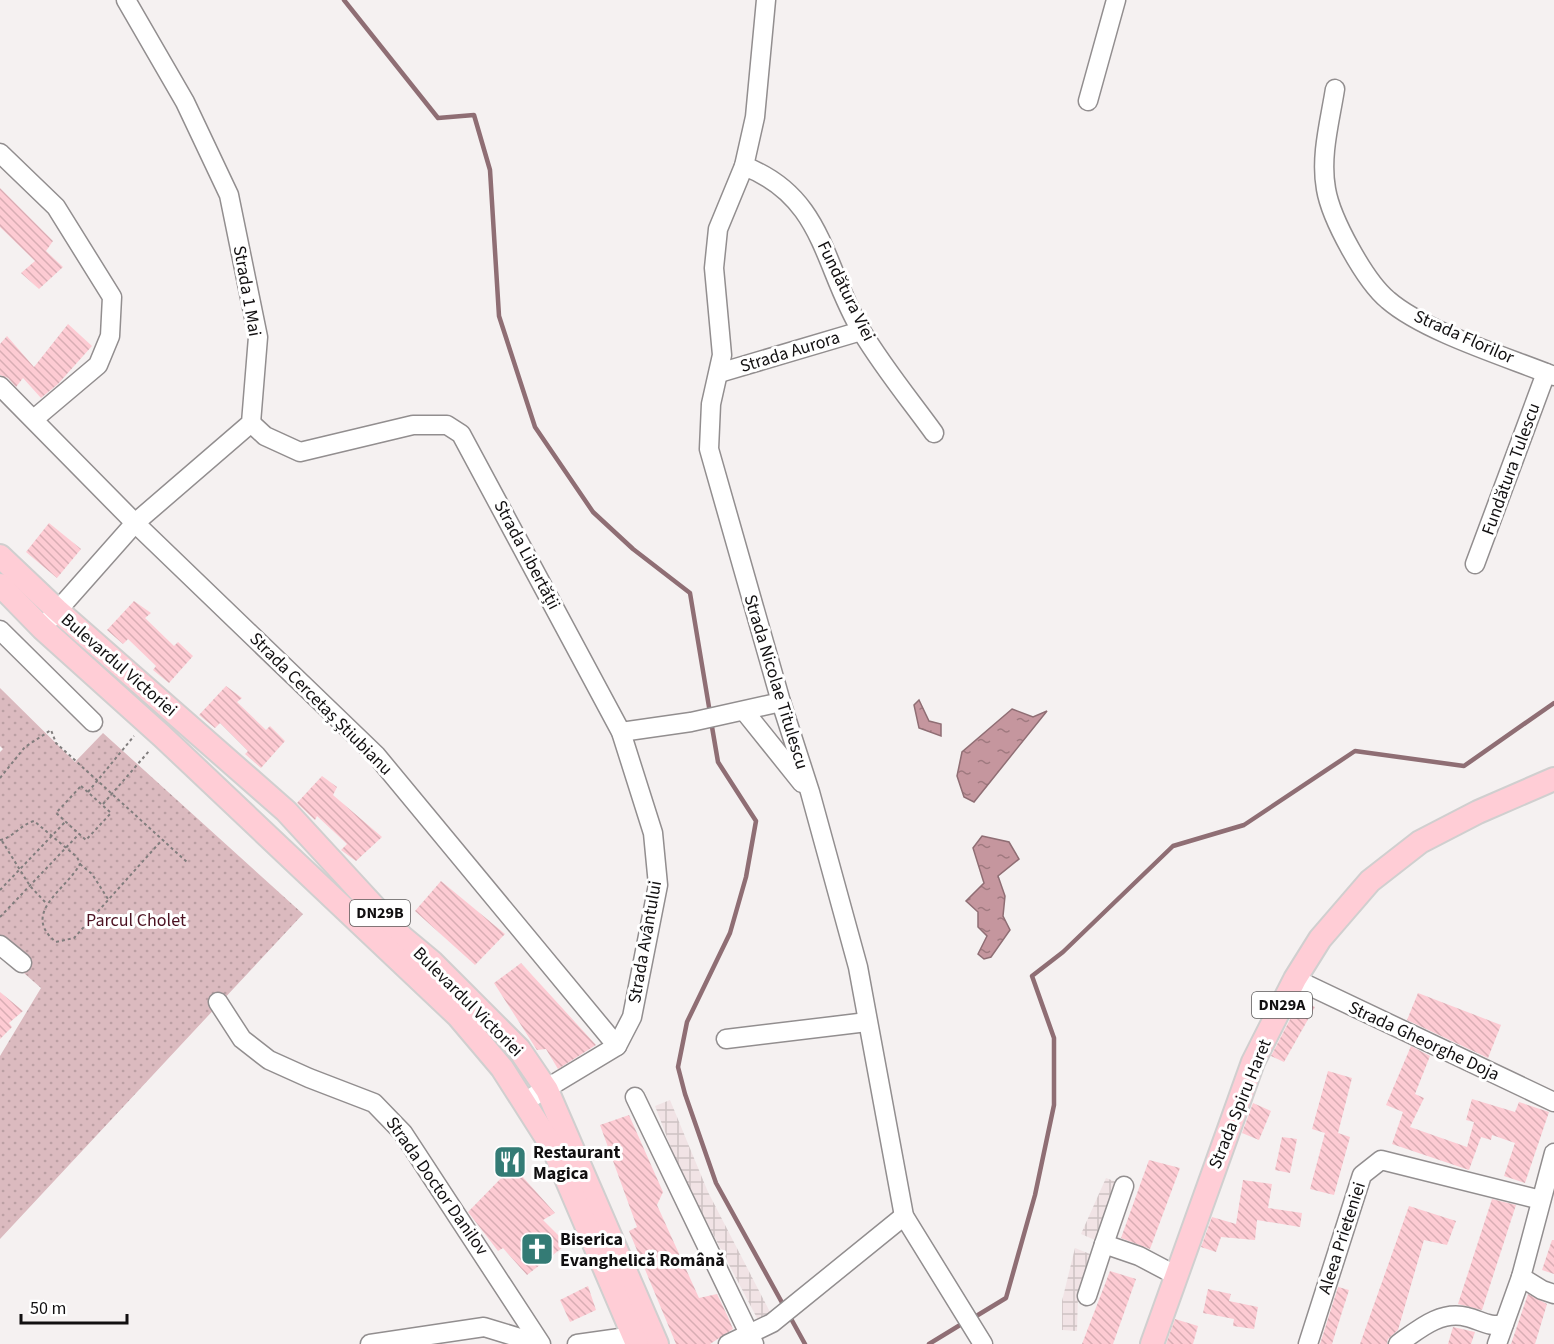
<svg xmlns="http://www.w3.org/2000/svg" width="1554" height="1344" font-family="'Source Sans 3',sans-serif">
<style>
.industrial{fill:url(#industrial-grid)}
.grass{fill:url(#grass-dots)}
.water{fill:url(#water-ripples);stroke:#8f6e74;stroke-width:1.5}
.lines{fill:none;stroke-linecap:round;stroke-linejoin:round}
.stream{stroke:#8f6e74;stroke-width:4.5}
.building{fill:url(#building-back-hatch)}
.minor-casing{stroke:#928e8f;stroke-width:21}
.major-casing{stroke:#d0cfcf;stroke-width:26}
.path{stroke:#807d7d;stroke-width:2;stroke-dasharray:3 3;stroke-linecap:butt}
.minor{stroke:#fff;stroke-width:18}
.major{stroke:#ffcdd6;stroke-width:22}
.labels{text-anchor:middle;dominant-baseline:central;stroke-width:6;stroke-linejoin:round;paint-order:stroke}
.shield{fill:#fff;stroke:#595858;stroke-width:1.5}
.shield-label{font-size:16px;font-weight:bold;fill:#121011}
.street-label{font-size:18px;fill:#121011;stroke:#fff}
.park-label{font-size:18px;fill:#4b1121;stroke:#fff}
.poi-label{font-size:18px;font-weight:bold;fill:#121011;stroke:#fff;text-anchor:start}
</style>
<defs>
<pattern id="industrial-grid" width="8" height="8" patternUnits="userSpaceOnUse" patternTransform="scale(1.5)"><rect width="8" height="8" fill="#f1e3e5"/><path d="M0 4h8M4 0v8" fill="none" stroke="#cec2c3"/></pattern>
<pattern id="grass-dots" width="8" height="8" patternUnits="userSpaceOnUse" patternTransform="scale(1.5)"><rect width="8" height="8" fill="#dbbabf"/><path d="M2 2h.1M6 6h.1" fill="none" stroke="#bb9fa3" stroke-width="1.8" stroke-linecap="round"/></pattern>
<pattern id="water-ripples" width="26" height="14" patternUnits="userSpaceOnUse" patternTransform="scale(1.5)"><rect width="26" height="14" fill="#c5969e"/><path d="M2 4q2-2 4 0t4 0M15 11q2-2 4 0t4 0" fill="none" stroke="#9f797f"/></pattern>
<pattern id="building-back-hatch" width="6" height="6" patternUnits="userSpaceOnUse" patternTransform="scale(1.5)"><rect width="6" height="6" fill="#fdcbd3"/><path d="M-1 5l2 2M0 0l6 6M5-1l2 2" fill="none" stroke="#d8adb4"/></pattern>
</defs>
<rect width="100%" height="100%" fill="#f5f1f1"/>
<g class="industrial">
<polygon points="670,1100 708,1192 771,1314 758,1320 680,1171 655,1106"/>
<polygon points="1106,1178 1119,1183 1095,1240 1081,1234"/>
<polygon points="1075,1248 1090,1254 1078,1294 1077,1331 1062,1330 1062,1301"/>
</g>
<polygon class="grass" points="0,688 75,762 103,733 303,914 0,1239 0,1056 41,988 0,952 0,752 3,749 0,746"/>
<g class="water">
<polygon points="919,700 929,721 941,724 941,736 919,728 914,705"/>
<polygon points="1012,709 1033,717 1047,711 974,802 964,797 957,776 962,752"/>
<polygon points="982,836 1009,842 1019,859 998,876 1005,896 1003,916 1010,930 991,957 984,959 978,954 987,936 978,927 978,912 966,901 984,883 973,848"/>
</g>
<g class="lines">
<g class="stream">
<polyline points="344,0 438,118 474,115 490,170 499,316 535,427 593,512 633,549 690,593 710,713"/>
<polyline points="711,721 718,762 756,821 746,877 730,933 687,1022 678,1067 685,1094 716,1183 785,1308"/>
<polyline points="789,1315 805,1344"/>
<polyline points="973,1318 1006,1298 1035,1195 1054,1105 1054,1038 1032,976 1063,952 1173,846 1244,825 1355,751 1464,766 1554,703"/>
<polyline points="929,1344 965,1322"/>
</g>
</g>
<g class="building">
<polygon points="0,188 53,241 46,251 63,267 39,289 21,273 35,261 0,227"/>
<polygon points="68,324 92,346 58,384 41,398 23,378 16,387 8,378 0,375 0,344 7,336 34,367"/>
<polygon points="49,523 81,549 57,578 26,552"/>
<polygon points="134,601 151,613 145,618 174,646 178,642 193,656 169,683 153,670 156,666 128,639 123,644 107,630"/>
<polygon points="226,686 242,698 237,702 266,730 270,726 285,741 261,768 245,754 248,751 220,723 215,728 199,715"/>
<polygon points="322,776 337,787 333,795 382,837 356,861 341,850 347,844 317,816 315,820 297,803"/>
<polygon points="441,881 505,934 475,965 415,911"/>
<polygon points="521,963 596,1045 558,1069 546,1049 537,1050 494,983"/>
<polygon points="0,992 23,1011 9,1023 12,1027 0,1039"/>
<polygon points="1418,993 1501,1025 1488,1058 1407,1020"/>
<polygon points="1300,1000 1315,1007 1284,1062 1271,1056"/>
<polygon points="1411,1046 1430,1056 1415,1094 1424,1098 1410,1127 1467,1147 1474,1122 1466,1120 1472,1099 1515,1112 1519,1102 1549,1112 1525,1183 1504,1176 1515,1143 1492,1135 1491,1140 1481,1137 1469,1170 1392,1144 1403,1112 1386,1105"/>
<polygon points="1328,1071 1352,1078 1338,1133 1350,1137 1334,1195 1310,1189 1325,1133 1312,1129"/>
<polygon points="1253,1103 1271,1111 1259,1140 1242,1133"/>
<polygon points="629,1115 663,1192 657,1205 699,1298 717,1294 728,1317 733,1329 710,1344 676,1344 629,1231 637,1227 600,1125"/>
<polygon points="1282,1137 1297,1139 1290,1173 1275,1170"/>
<polygon points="1149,1160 1180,1168 1150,1249 1121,1238"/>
<polygon points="513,1166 555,1213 543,1220 567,1244 527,1275 503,1248 498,1251 468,1212"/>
<polygon points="1243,1180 1272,1184 1268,1208 1302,1213 1300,1227 1257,1220 1255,1240 1221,1237 1216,1252 1201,1247 1212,1217 1236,1224"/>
<polygon points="1492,1199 1516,1205 1482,1310 1458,1304"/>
<polygon points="1409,1206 1456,1221 1447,1245 1424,1240 1398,1330 1388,1339 1387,1344 1360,1344"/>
<polygon points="1552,1240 1554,1240 1554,1274 1542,1270"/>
<polygon points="1110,1271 1136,1279 1113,1344 1082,1344"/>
<polygon points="588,1286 596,1310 570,1322 560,1300"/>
<polygon points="1338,1287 1349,1290 1332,1344 1320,1344"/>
<polygon points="1208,1289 1231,1294 1229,1301 1258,1307 1254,1329 1233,1326 1234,1319 1203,1313"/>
<polygon points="1528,1294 1547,1304 1535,1344 1511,1344"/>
<polygon points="1175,1319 1198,1326 1193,1344 1166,1344"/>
<polygon points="1453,1327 1475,1332 1471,1344 1448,1344"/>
</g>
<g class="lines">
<g class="minor-casing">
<g id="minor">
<polyline points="766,0 755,117 744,166 718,229 714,268 722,355 711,404 709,449 781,702 810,792 858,967 904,1216 983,1344"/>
<path d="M1335,89C1330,121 1320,156 1326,189C1331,219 1365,281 1388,300C1425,332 1507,357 1554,376"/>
<polyline points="1088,101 1116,0"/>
<polyline points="0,153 56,207 112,297 110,336 98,365 34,419"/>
<path d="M744,166C825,197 823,268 862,332C883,367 910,400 934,433"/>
<polyline points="719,373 861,331"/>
<polyline points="0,386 135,523 376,755 617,1046"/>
<polyline points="251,423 265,436 300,452 413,425 447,425 461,434 621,732 653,833 658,885 632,1017 617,1046 524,1102"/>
<polyline points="1475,564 1546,373"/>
<polyline points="50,619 135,523 251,423 258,337 229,195 185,102 126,0"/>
<polyline points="0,630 93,722"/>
<polyline points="745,712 802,783"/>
<polyline points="621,732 691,722 781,702"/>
<polyline points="0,945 22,963"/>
<polyline points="1295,979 1554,1102"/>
<polyline points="218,1002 242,1039 269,1060 309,1078 374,1103 403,1133 541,1344"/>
<polyline points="726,1039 867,1022"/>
<polyline points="635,1097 754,1344"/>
<polyline points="1554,1153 1521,1277 1542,1290 1554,1294"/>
<polyline points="1124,1186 1104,1244 1139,1256 1175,1275"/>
<polyline points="1087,1296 1104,1244"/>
<polyline points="370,1344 484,1327 540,1344"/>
<polyline points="577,1344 634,1336"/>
<polyline points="728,1344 772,1323 904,1216"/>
<polyline points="1308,1344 1362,1175 1381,1160 1541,1200"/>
<path d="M1398,1344C1418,1330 1440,1310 1467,1317C1480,1320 1490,1328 1504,1324"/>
<polyline points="1497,1344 1521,1277"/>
</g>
</g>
<g class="major-casing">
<g id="major">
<polyline points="0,556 57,610 286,811 402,937 432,962 519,1049 547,1090 657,1344"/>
<polyline points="0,585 42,628 162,736 458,1016 502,1068 553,1148 637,1344"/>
<polyline points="1152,1344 1253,1062 1295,979 1320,939 1370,881 1420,842 1478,812 1554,779"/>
</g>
</g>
<g class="path">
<polyline points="0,778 25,747 51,730 56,743 188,863"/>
<polygon points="81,786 111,813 86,840 56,813"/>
<polyline points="88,792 134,736"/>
<polyline points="103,804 150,750"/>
<path d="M0,840C14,837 20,825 34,821L77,857L80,864C66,890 20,913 56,942L74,938L162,840"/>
<polyline points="2,841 30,886 47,904"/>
<polyline points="80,864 92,874 108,899"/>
<polyline points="0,890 65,822"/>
<polyline points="0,917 79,834"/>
</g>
<use href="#minor" class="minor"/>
<use href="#major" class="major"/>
</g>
<defs>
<g id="restaurant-square" transform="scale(1.725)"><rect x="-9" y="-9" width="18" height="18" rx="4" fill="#347b75" stroke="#fff"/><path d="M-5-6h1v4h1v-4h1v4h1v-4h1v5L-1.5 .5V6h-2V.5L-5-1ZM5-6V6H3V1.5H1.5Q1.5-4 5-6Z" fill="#fff"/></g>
<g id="church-square" transform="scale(1.725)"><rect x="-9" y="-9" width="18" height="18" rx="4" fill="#347b75" stroke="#fff"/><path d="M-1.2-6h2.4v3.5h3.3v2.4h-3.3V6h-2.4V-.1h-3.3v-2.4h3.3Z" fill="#fff"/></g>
</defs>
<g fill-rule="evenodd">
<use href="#restaurant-square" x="510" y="1162"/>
<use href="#church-square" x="537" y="1249"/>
</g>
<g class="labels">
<g class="shield">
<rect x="350" y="900" width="60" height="26" rx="4.5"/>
<rect x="1252" y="992" width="60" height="26" rx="4.5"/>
</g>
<g class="shield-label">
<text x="380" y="913">DN29B</text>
<text x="1282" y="1005">DN29A</text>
</g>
<g class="street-label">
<text transform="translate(247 291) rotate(80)">Strada 1 Mai</text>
<text transform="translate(846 291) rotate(64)">Fundătura Viei</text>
<text transform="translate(1464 337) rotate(24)">Strada Florilor</text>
<text transform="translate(790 352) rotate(-17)">Strada Aurora</text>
<text transform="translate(1511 469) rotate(-70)">Fundătura Tulescu</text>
<text transform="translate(527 555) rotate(62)">Strada Libertății</text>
<text transform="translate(119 665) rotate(41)">Bulevardul Victoriei</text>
<text transform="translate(776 682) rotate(73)">Strada Nicolae Titulescu</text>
<text transform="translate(321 704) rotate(45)">Strada Cercetaș Știubianu</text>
<text transform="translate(645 942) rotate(-80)">Strada Avântului</text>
<text transform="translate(468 1002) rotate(45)">Bulevardul Victoriei</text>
<text transform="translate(1424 1041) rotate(25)">Strada Gheorghe Doja</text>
<text transform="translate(1240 1104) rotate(-68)">Strada Spiru Haret</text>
<text transform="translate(437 1186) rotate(55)">Strada Doctor Danilov</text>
<text transform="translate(1342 1238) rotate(-72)">Aleea Prieteniei</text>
</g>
<g class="park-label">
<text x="136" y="920">Parcul Cholet</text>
</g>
<g class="poi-label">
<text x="533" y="1152">Restaurant<tspan x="533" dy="21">Magica</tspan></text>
<text x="560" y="1239">Biserica<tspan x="560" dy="21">Evanghelică Română</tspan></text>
</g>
</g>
<path d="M21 1314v9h106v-9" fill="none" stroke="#121011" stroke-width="3"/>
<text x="30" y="1314" font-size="18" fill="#121011" stroke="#ffffff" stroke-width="4.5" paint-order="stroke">50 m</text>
</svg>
